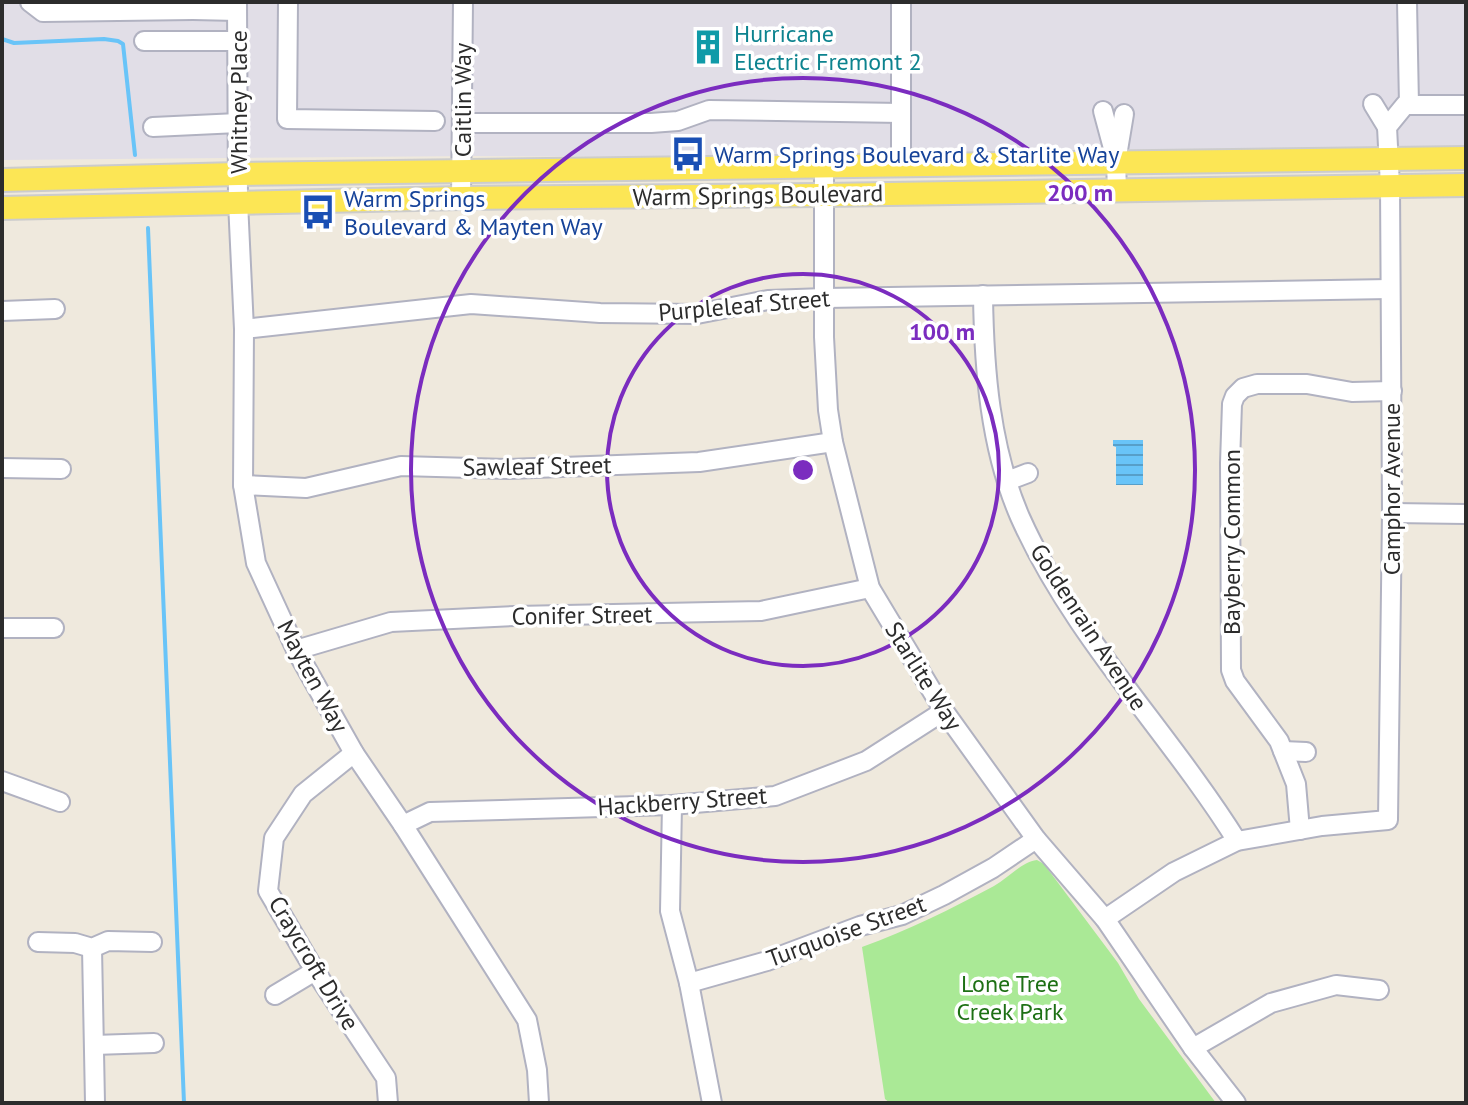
<svg xmlns="http://www.w3.org/2000/svg" width="1468" height="1105" font-family="'PT Sans',sans-serif">
<style>
.industrial{fill:#e1dee7}
.grass{fill:#aae996}
.water{fill:url(#water-rules)}
.lines{fill:none;stroke-linecap:round;stroke-linejoin:round}
.stream{stroke:#69c4f8;stroke-width:4}
.minor-casing{stroke:#b1b2c1;stroke-width:22}
.major-casing{stroke:#ccc;stroke-width:26}
.minor{stroke:#fff;stroke-width:18}
.major{stroke:#fce655;stroke-width:22}
.ring{fill:none;stroke:#7b2cbf;stroke-width:4}
.labels{text-anchor:middle;dominant-baseline:central;stroke-width:7;stroke-linejoin:round;paint-order:stroke}
.culture-label{font-size:24px;fill:#0d838f;stroke:#fff;text-anchor:start}
.street-label{font-size:24px;fill:#2c2c2c;stroke:#fff}
.transit-label{font-size:24px;fill:#164399;stroke:#fff;text-anchor:start}
.park-label{font-size:24px;fill:#1e7015;stroke:#fff}
.centre{fill:#7b2cbf;stroke:#fff;stroke-width:4}
.ring-label{font-size:24px;text-anchor:middle;font-weight:bold;fill:#7b2cbf;stroke:#fff;stroke-width:7;stroke-linejoin:round;paint-order:stroke}
</style>
<defs>
<pattern id="water-rules" width="6" height="5" patternUnits="userSpaceOnUse" patternTransform="scale(2)"><rect width="6" height="5" fill="#69c4f8"/><path d="M0 2.5h6" fill="none" stroke="#579fc9"/></pattern>
</defs>
<rect width="100%" height="100%" fill="#efe9dd"/>
<polygon class="industrial" points="2,2 1466,2 1466,149 912,158 476,156 2,160"/>
<path class="grass" d="M1037,860L1044,864L1118,963L1139,999L1216,1103H890L885,1099L862,947C909,930 951,909 994,886C1009,878 1021,862 1037,860Z"/>
<polygon class="water" points="1113,440 1143,440 1143,485 1116,485 1116,447 1113,446"/>
<g class="lines">
<g class="stream">
<polyline points="2,39 14,43 104,39 118,41 123,44 135,155"/>
<polyline points="148,228 184,1103"/>
</g>
<g class="minor-casing">
<g id="minor">
<polyline points="30,2 43,12 193,10 193,2"/>
<polyline points="237,2 238,202 244,329 243,485 256,563 296,650 354,753 403,825 527,1020 537,1070 539,1103"/>
<polyline points="288,2 287,119 435,121"/>
<polyline points="901,2 901,166"/>
<polyline points="1407,2 1409,105"/>
<polyline points="193,10 237,11"/>
<polyline points="144,41 237,41"/>
<polyline points="1373,104 1387,127"/>
<polyline points="1103,111 1114,152"/>
<polyline points="462,123 651,123 678,121 709,110 901,113"/>
<polyline points="153,127 238,123"/>
<polyline points="824,167 824,337 828,410 833,442 870,588 944,711 1036,839 1105,919 1193,1048 1236,1103"/>
<polyline points="1117,190 1116,162 1124,114"/>
<polyline points="461,198 463,2"/>
<path d="M983,295C984,369 990,448 1020,517C1073,636 1168,731 1237,841"/>
<polyline points="2,311 55,309"/>
<polyline points="244,329 471,304 600,313 697,314 768,300 825,298 1390,289"/>
<polyline points="2,468 61,469"/>
<polyline points="1007,481 1028,473"/>
<polyline points="243,485 306,488 401,466 507,469 699,462 833,442"/>
<polyline points="1392,513 1466,514"/>
<polyline points="2,628 54,628"/>
<polyline points="296,650 391,622 515,616 761,611 870,588"/>
<polyline points="1283,751 1306,752"/>
<polyline points="354,753 303,794 274,838 268,891 315,971 386,1078 388,1103"/>
<polyline points="2,781 60,802"/>
<polyline points="672,805 670,911 689,983 712,1103"/>
<polyline points="403,825 430,812 672,805 775,796 866,761 944,711"/>
<polyline points="1300,830 1296,784 1279,741 1235,681 1231,670 1230,463 1232,404 1235,396 1243,388 1257,384 1307,384 1352,392 1392,391"/>
<polyline points="1105,919 1174,872 1237,841 1322,826 1388,820 1392,513 1390,186 1387,127 1405,105 1466,105"/>
<polyline points="38,942 75,943 92,948 108,941 152,942"/>
<polyline points="92,948 95,1103"/>
<polyline points="689,983 767,961 860,926 902,915 944,895 993,868 1036,839"/>
<polyline points="275,995 315,971"/>
<polyline points="94,1045 154,1043"/>
<polyline points="1193,1048 1271,1003 1336,985 1379,990"/>
</g>
</g>
<g class="major-casing">
<g id="major">
<polyline points="2,180 238,174 1466,158"/>
<polyline points="2,208 461,198 824,195 1466,185"/>
</g>
</g>
<use href="#minor" class="minor"/>
<use href="#major" class="major"/>
</g>
<g class="ring">
<circle cx="803" cy="470" r="196"/>
<circle cx="803" cy="470" r="392"/>
</g>
<defs>
<g id="building-bare" transform="scale(2.76)"><path d="M-4-6H4V6H1V3H-1V6H-4ZM-2.5-4.3h1.7v1.8h-1.7ZM.8-4.3h1.7v1.8H.8ZM-2.5-1h1.7V.8h-1.7ZM.8-1h1.7V.8H.8Z" fill="#0f9aa8" stroke="#fff" stroke-width="2.5" paint-order="stroke"/></g>
<g id="bus-bare" transform="scale(2.76)"><path d="M-5-6H5V4H4V6H2V4H-2V6H-4V4H-5ZM-3.5-4V0h7V-4ZM-3.5 1.2v1.5H-2V1.2ZM2 1.2v1.5H3.5V1.2Z" fill="#1a4fb4" stroke="#fff" stroke-width="2.5" paint-order="stroke"/></g>
</defs>
<g fill-rule="evenodd">
<use href="#building-bare" x="708" y="47"/>
<use href="#bus-bare" x="688" y="154"/>
<use href="#bus-bare" x="318" y="212"/>
</g>
<g class="labels">
<g class="culture-label">
<text x="734" y="33">Hurricane<tspan x="734" dy="28">Electric Fremont 2</tspan></text>
</g>
<g class="street-label">
<text transform="translate(462 100) rotate(-90)">Caitlin Way</text>
<text transform="translate(238 102) rotate(-90)">Whitney Place</text>
<text transform="translate(758 195) rotate(-1)">Warm Springs Boulevard</text>
<text transform="translate(744 305) rotate(-5)">Purpleleaf Street</text>
<text transform="translate(537 466) rotate(-1)">Sawleaf Street</text>
<text transform="translate(1391 489) rotate(-90)">Camphor Avenue</text>
<text transform="translate(1231 542) rotate(-90)">Bayberry Common</text>
<text transform="translate(582 615) rotate(-1)">Conifer Street</text>
<text transform="translate(1089 627) rotate(57)">Goldenrain Avenue</text>
<text transform="translate(313 676) rotate(62)">Mayten Way</text>
<text transform="translate(924 676) rotate(58)">Starlite Way</text>
<text transform="translate(682 801) rotate(-4)">Hackberry Street</text>
<text transform="translate(846 931) rotate(-20)">Turquoise Street</text>
<text transform="translate(314 963) rotate(59)">Craycroft Drive</text>
</g>
<g class="transit-label">
<text x="714" y="154">Warm Springs Boulevard &amp; Starlite Way</text>
<text x="344" y="198">Warm Springs<tspan x="344" dy="28">Boulevard &amp; Mayten Way</tspan></text>
</g>
<g class="park-label">
<text x="1010" y="983">Lone Tree<tspan x="1010" dy="28">Creek Park</tspan></text>
</g>
</g>
<circle cx="803" cy="470" r="12" class="centre"/>
<g class="ring-label">
<text x="1080" y="201">200 m</text>
<text x="942" y="340">100 m</text>
</g>
<rect width="1468" height="1105" fill="none" stroke="#2c2c2c" stroke-width="8"/>
</svg>
